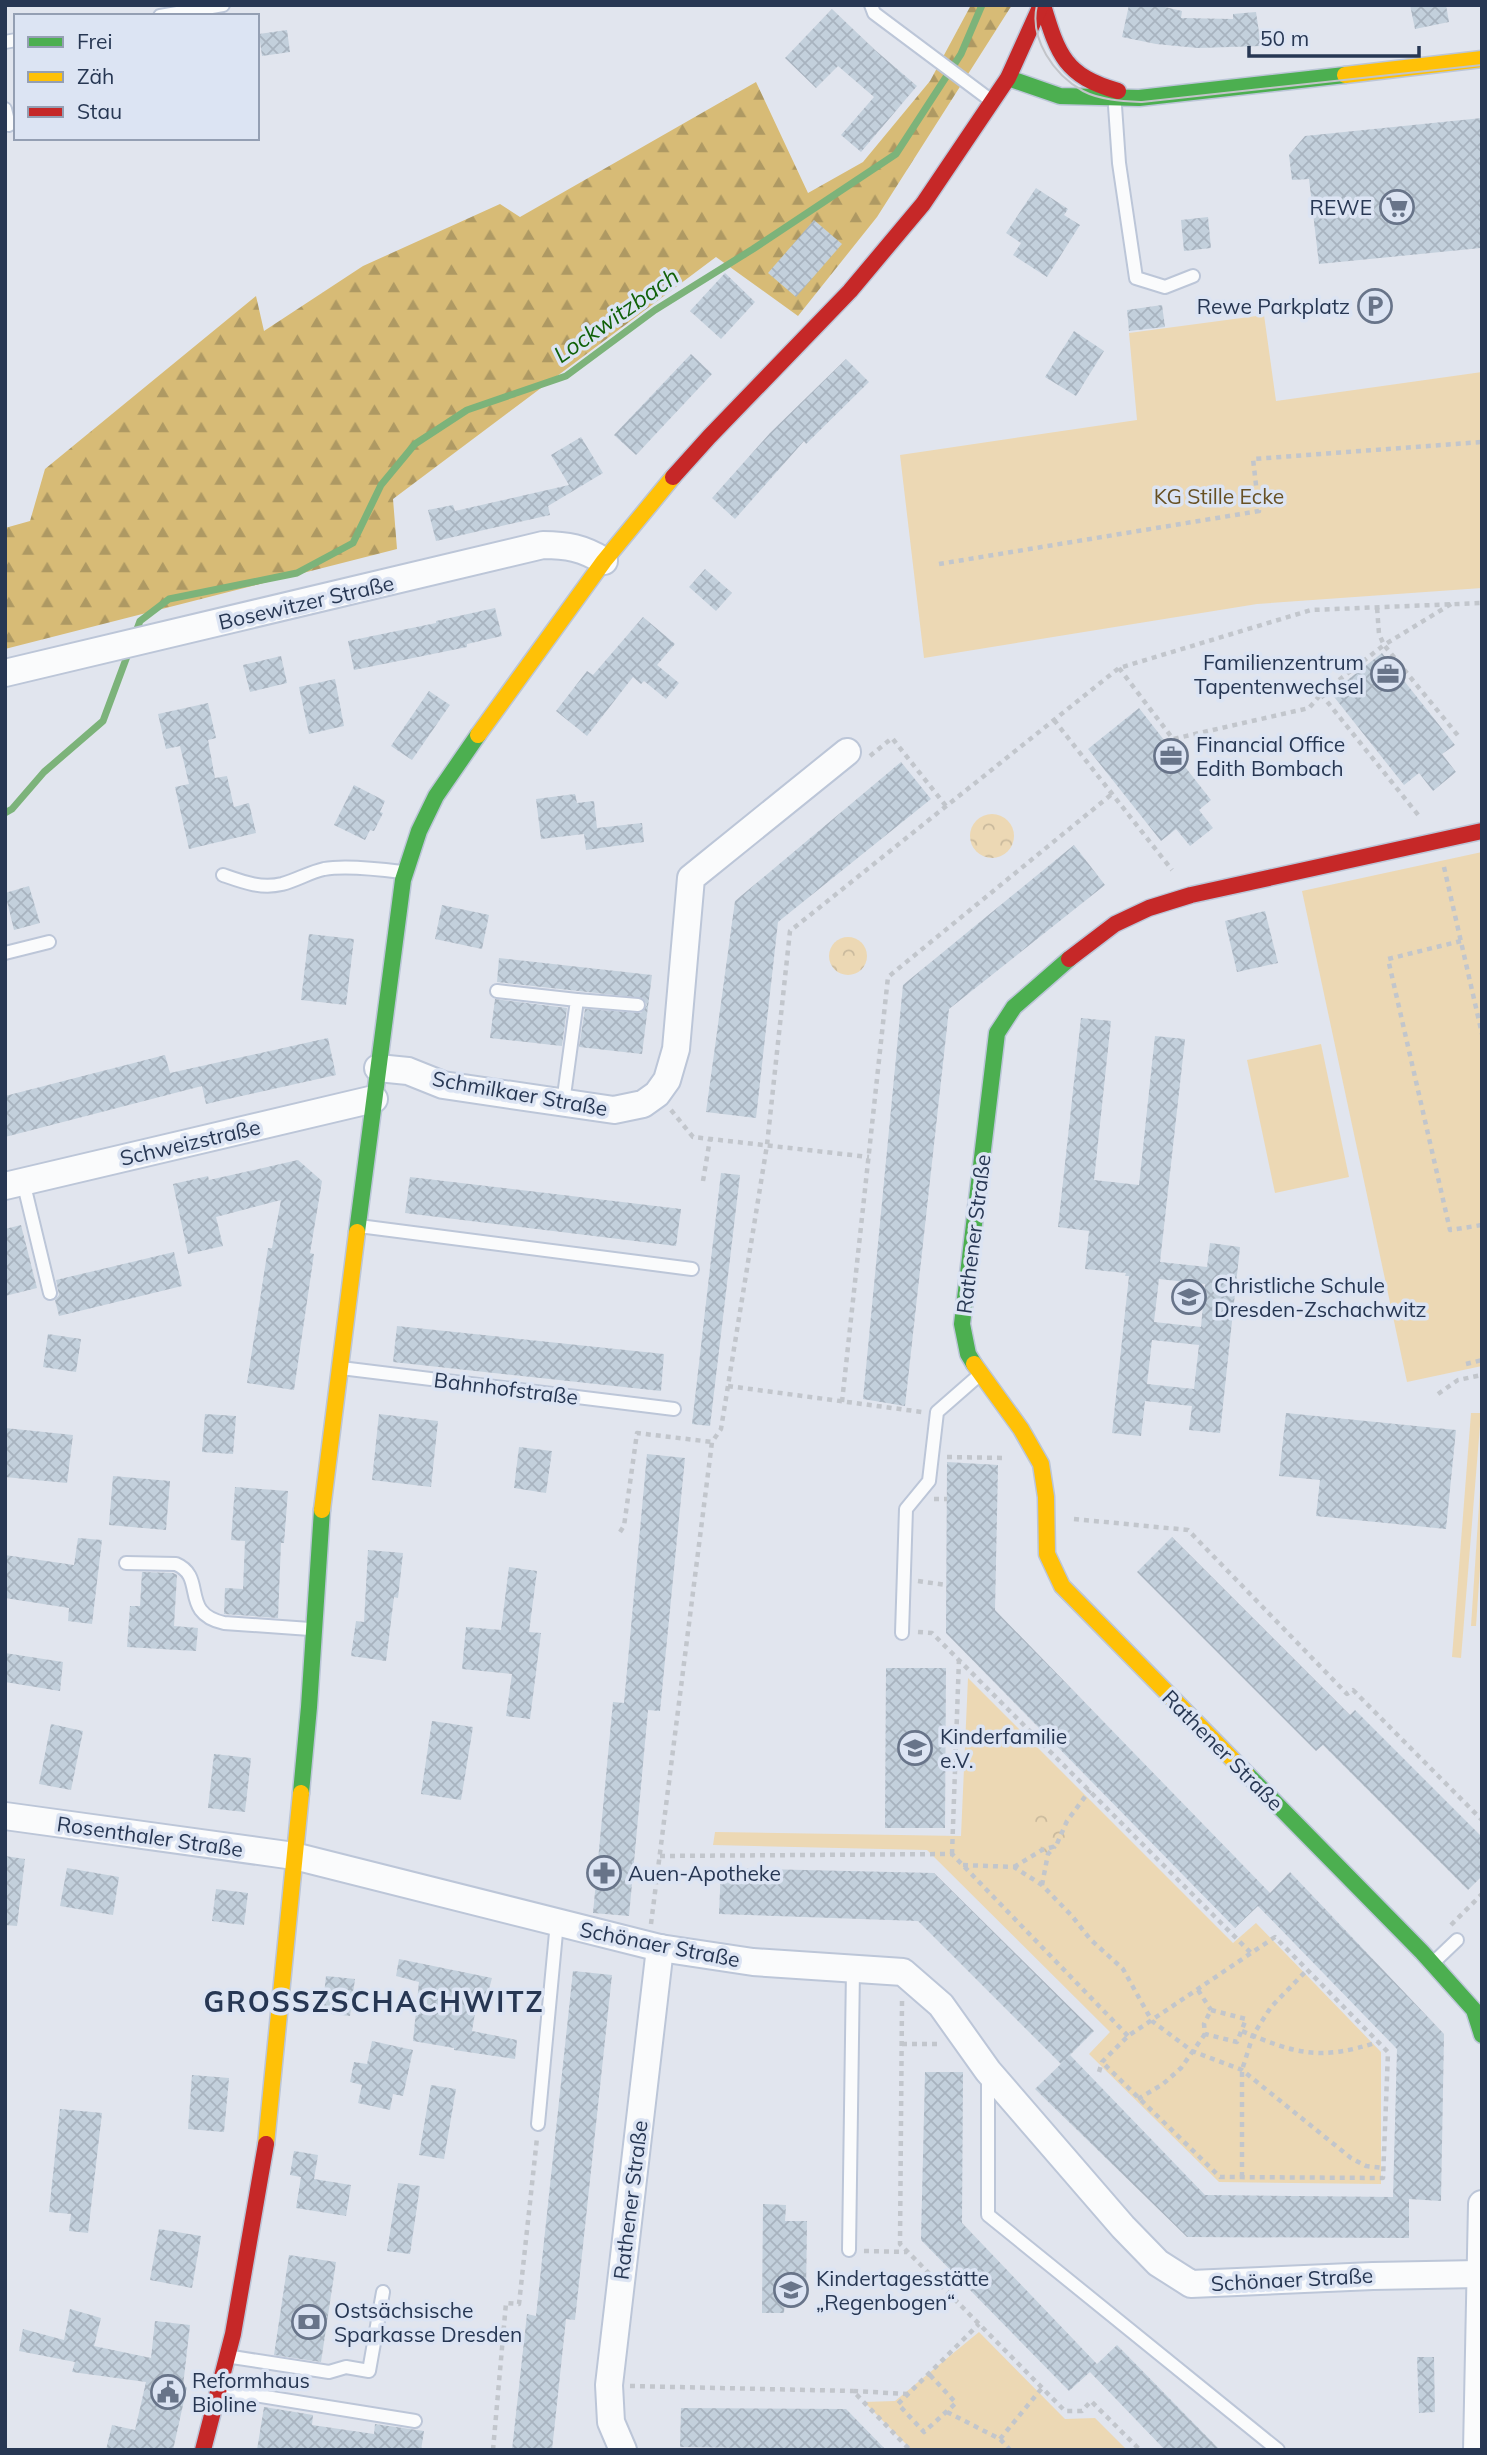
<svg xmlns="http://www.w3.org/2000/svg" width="1487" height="2455" font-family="Mulish,sans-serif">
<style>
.green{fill:#ecd8b4}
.forest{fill:url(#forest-firs)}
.park{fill:url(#park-crowns)}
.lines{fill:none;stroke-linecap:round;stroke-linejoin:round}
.stream{stroke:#7cb37a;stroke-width:7}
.building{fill:url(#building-cross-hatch);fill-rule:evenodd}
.lane-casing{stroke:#bcc6d8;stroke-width:16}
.street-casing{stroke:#bcc6d8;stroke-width:30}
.fast-casing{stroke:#bcc6d8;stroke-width:19}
.slow-casing{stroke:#bcc6d8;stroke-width:19}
.jam-casing{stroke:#bcc6d8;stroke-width:19}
.path{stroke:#c2c6cc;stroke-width:4.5;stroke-dasharray:5 5;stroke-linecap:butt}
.lane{stroke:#fafbfc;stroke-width:12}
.street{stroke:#fafbfc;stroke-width:26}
.fast{stroke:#4caf50;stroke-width:16}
.slow{stroke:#ffc107;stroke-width:16}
.jam{stroke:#c62828;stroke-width:16}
.tram{stroke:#c2c4c9;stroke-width:2}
.labels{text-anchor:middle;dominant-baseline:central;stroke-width:7;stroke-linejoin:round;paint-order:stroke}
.poi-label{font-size:21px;fill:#273753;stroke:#dce4f3;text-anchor:start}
.park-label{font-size:21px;fill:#675023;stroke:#dce4f3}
.street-label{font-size:21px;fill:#273753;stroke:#dce4f3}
.water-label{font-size:23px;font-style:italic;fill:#106109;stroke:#dce4f3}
.district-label{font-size:28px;font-weight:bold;letter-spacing:2px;fill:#273753;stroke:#dce4f3}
</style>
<defs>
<pattern id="forest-firs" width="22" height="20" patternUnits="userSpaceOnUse" patternTransform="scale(1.75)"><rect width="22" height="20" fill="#d7bb76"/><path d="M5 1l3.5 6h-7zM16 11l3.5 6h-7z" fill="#ae9963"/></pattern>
<pattern id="park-crowns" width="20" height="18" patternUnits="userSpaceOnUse" patternTransform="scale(1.75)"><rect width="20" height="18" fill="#ecd8b4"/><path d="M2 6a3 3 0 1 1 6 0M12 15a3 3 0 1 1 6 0" fill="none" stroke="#caba9d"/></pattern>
<pattern id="building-cross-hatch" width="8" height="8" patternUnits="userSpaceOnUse" patternTransform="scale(1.75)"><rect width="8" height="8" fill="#c3d0dc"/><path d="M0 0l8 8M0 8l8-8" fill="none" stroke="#a8b3bf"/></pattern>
</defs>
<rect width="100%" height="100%" fill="#e1e5ee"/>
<g class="green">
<polygon points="1264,315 1276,401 1482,372 1482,588 1257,604 924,658 900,455 1137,420 1129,333"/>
<polygon points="1482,852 1482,1366 1407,1382 1302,891"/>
<polygon points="1321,1044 1349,1177 1275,1193 1247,1060"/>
<polygon points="1471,1413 1481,1413 1461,1658 1452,1657"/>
<polygon points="1480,1490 1482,1490 1482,1539 1476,1626 1471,1626"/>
<polygon points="968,1678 1233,1943 1256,1923 1381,2052 1381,2184 1219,2182 1089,2054 1110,2032 927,1850 713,1845 715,1832 961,1836"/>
<polygon points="979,2332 1065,2419 1095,2418 1127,2450 912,2450 864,2402 895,2401"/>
</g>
<polygon class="forest" points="971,5 1012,5 877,217 798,316 716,257 393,499 397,549 5,649 5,528 30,521 45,469 256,296 264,331 363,266 500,204 520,217 756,82 808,193 863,162 930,81"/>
<g class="park">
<circle cx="992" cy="836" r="22"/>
<circle cx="848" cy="956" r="19"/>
<path d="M1050,1811C1075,1824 1081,1847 1048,1854L1042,1850L1029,1826L1039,1812Z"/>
</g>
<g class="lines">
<g class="stream">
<polyline points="134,637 140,621 169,599 297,573 353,543 381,485 415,444 467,410 566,376 655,310 753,249 896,154 961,54 982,5"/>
<polyline points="5,813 12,809 44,772 103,721 129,651"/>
</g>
</g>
<g class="building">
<polygon points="1129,5 1156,5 1182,11 1181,18 1233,19 1233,14 1256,12 1261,46 1198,48 1156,44 1122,37"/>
<polygon points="1410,5 1446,5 1449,22 1415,29"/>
<polygon points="832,9 875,50 917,86 861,152 841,135 874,97 838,66 816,88 785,58"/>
<polygon points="287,30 290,52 262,56 259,34"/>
<polygon points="1482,118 1481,248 1319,264 1309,179 1292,180 1289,155 1305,136"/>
<polygon points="1036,188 1068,209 1064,215 1080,225 1047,277 1013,255 1021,243 1006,233"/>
<polygon points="1208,217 1211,248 1184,251 1181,220"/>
<polygon points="814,220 842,244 796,297 768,273"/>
<polygon points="725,273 755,302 721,339 690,311"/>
<polygon points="1162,305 1165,327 1129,331 1127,310"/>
<polygon points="1074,331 1104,351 1076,396 1045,377"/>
<polygon points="691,354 712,374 636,455 614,435"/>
<polygon points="846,359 869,382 806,444 804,441 735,519 712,498 770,433"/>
<polygon points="581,437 603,473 548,506 550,515 436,541 428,510 453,505 455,511 569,485 551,455"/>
<polygon points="705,569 732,593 716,611 689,587"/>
<polygon points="495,608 502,636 467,644 467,647 354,670 348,641 436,623 436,621"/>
<polygon points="643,617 675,644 657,665 679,683 666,699 644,681 641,684 633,677 587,736 556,711 587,671 593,675"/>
<polygon points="1382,653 1455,745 1442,754 1456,772 1433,791 1419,773 1404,785 1331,693"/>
<polygon points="281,656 287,683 250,692 243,665"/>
<polygon points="335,679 344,726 309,734 299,687"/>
<polygon points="429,691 450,705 412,760 391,746"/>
<polygon points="208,703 216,738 208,740 215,778 227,776 234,807 249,803 256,833 189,849 175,787 189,784 180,746 166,749 158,714"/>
<polygon points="1139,708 1211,800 1199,810 1213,828 1190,846 1176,829 1161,841 1088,749"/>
<polygon points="901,762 931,799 778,922 756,1118 706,1112 735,901"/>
<polygon points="354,785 385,801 380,812 383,813 374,831 370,830 365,840 334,825"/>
<polygon points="575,794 577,803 594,801 597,828 642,823 644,842 586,850 584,834 541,839 536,799"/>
<polygon points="1074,845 1105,885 949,1009 905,1406 863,1399 903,985"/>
<polygon points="29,886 40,923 14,930 5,893"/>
<polygon points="442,905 489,915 482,949 435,939"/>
<polygon points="1265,911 1278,963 1237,972 1225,921"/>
<polygon points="309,934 354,939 346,1005 301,1000"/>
<polygon points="499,958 652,975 642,1054 579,1047 585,1009 641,1013 647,1005 642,998 497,982"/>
<polygon points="495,999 567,1008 562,1046 490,1038"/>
<path d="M1081,1018L1111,1021L1094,1180L1139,1185L1155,1036L1185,1039L1160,1262L1207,1267L1210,1243L1240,1247L1220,1433L1189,1430L1192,1406L1145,1401L1141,1436L1112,1433L1129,1276H1125L1126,1273L1085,1269L1089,1231L1058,1227ZM1159,1279L1205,1284L1201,1327L1154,1322ZM1152,1340L1199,1345L1194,1389L1147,1384Z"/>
<polygon points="328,1038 336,1075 206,1104 202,1086 5,1137 5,1096 165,1055 170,1073"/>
<polygon points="298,1160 322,1181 310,1253 314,1254 294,1390 247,1383 268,1248 272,1248 281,1200 216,1217 223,1246 188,1254 173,1184 208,1176 209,1180"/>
<polygon points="721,1173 740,1175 710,1426 692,1424"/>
<polygon points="410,1177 681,1209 676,1246 405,1213"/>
<polygon points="21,1225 37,1288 5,1296 5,1229"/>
<polygon points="174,1252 182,1286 59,1316 55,1300 59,1295 56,1280"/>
<polygon points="397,1326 664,1354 661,1391 393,1362"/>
<polygon points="48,1334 81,1339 76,1372 43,1367"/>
<polygon points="1286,1413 1456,1430 1446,1529 1316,1516 1320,1480 1279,1476"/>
<polygon points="205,1414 236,1416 233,1454 202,1452"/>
<polygon points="379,1414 438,1421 431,1487 372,1480"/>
<polygon points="5,1428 73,1435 67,1483 5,1477"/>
<polygon points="519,1447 552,1451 546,1493 514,1488"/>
<polygon points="647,1454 685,1458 660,1711 648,1710 629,1916 593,1913 613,1702 624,1703"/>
<polygon points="947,1462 998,1465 995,1610 1270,1893 1290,1872 1444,2034 1441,2201 1409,2199 1409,2238 1187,2237 1035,2089 1070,2055 1205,2195 1393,2197 1397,2049 1258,1906 1235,1928 946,1633"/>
<polygon points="113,1476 170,1481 166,1530 109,1525"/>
<polygon points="235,1487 288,1491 284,1543 281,1543 278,1618 224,1614 225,1588 243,1589 245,1541 231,1540"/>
<polygon points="1172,1537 1350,1715 1355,1710 1482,1837 1482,1876 1468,1890 1323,1745 1316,1751 1137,1572"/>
<polygon points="78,1538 102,1540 92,1624 68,1621 69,1608 5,1598 5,1555 74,1565"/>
<polygon points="368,1550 403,1553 398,1598 394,1597 386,1661 351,1656 356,1621 364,1622"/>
<polygon points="509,1567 537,1571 529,1632 541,1633 530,1719 506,1716 512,1674 462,1669 466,1627 501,1630"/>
<polygon points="142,1572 173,1573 177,1575 174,1626 198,1628 196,1651 127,1647 130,1606 140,1606"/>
<polygon points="5,1653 63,1662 60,1691 5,1682"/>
<polygon points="886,1668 946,1668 945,1828 885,1828"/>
<polygon points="432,1721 473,1727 461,1800 421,1794"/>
<polygon points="51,1724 83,1731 71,1790 39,1784"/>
<polygon points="214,1754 251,1758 245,1812 208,1808"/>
<polygon points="5,1856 25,1859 17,1926 5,1925"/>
<polygon points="67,1868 119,1877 113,1915 60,1906"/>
<polygon points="721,1868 934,1873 1094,2031 1061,2064 918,1921 719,1914"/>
<polygon points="216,1889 248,1893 244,1925 212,1921"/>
<polygon points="399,1959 492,1978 487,1997 478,1995 472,2031 517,2040 515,2059 454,2050 454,2048 413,2041 419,1982 396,1976"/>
<polygon points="573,1971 612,1975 575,2320 566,2319 552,2450 512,2450 527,2314 536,2316"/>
<polygon points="326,1976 355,1979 350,2016 322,2013"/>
<polygon points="372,2041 413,2050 403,2096 393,2094 390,2110 358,2103 362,2085 350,2082 354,2062 367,2064"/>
<polygon points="925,2072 963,2072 962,2223 1097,2364 1117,2345 1220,2450 1165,2450 1090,2372 1069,2391 921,2240"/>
<polygon points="192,2075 229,2078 224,2132 188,2129"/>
<polygon points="431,2085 456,2089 444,2159 419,2155"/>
<polygon points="60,2109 102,2113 88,2233 69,2231 71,2214 49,2212"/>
<polygon points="294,2151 318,2155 314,2179 351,2185 346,2216 296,2208 301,2177 290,2175"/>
<polygon points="398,2183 420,2186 410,2254 387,2251"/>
<polygon points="763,2204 786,2205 785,2221 807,2221 806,2297 785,2297 784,2313 762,2313"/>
<polygon points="159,2229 201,2236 192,2288 150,2280"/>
<polygon points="289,2255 336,2262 321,2362 274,2355"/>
<polygon points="70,2309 101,2318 94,2346 151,2358 155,2321 190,2325 183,2386 187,2387 173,2450 106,2450 112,2425 135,2430 146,2382 72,2372 75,2362 19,2351 23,2329 64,2340"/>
<polygon points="1417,2357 1434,2357 1435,2412 1419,2413"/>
<polygon points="264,2407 313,2415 312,2425 374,2434 375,2424 424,2431 421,2450 257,2450"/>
<polygon points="681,2408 846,2409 886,2450 680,2447"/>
</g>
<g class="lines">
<g class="lane-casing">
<g id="lane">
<polyline points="871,5 874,13 989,99"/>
<polyline points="160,16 223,5"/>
<polyline points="5,42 16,40"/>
<polyline points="1115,106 1119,163 1136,278 1165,287 1193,276"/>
<polyline points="5,109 9,125"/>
<path d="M223,875C243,882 261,889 282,884C297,880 310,872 324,869C346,865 379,869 402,872"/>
<polyline points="5,953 49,942"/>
<polyline points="497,991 577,1000 563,1103"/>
<polyline points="577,1000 638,1005"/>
<polyline points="23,1181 50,1293"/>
<polyline points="359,1226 692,1269"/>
<polyline points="341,1368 674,1409"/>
<path d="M126,1563L176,1564C207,1577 179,1613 224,1623L310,1629"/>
<polyline points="902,1633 906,1509 929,1481 937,1412 977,1377"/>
<polyline points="1435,1961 1457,1940"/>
<polyline points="988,2075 988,2215 1278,2450"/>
<polyline points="538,2124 557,1922"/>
<polyline points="849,2250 853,1969"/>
<polyline points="232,2357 329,2372 346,2367 369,2371 383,2292"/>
<polyline points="223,2390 415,2421"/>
</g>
</g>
<g class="street-casing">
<g id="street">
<path d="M5,673L543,545C567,545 583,548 604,561"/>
<polyline points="378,1068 408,1071 443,1085 614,1110 643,1104 657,1094 667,1080 676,1049 691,878 847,752"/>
<polyline points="5,1186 374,1099"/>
<polyline points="5,1816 294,1856 660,1948 753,1962 903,1972 941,2005 988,2071 1123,2227 1158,2263 1191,2284 1373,2276 1479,2274"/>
<polyline points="623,2450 611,2422 609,2385 660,1948"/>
<polyline points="1477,2450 1482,2204"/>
</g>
</g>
<g class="fast-casing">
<g id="fast">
<polyline points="1008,78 1060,96 1139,98 1345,75"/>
<polyline points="357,1232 403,880 419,831 436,796 478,735"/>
<polyline points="974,1364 968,1354 962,1324 997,1033 1014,1007 1069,959"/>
<polyline points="1246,1773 1422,1952 1474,2010 1482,2035"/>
<polyline points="301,1793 309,1707 322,1510"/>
</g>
</g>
<g class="slow-casing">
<g id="slow">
<polyline points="1345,75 1482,59"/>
<polyline points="478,735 604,561 673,477"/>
<polyline points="974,1364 1021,1429 1041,1464 1046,1497 1047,1554 1062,1586 1246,1773"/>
<polyline points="322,1510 357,1232"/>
<polyline points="266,2144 301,1793"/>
</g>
</g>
<g class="jam-casing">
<g id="jam">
<path d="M1043,5C1058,55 1065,76 1118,91"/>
<polyline points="673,477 709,437 850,291 923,204 1008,78 1041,5"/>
<polyline points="1069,959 1115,924 1149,908 1191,895 1482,831"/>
<polyline points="203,2450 233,2334 266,2144"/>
</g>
</g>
<g class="path">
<polyline points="939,564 1259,511 1253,459 1482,442"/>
<polyline points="1451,604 1384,645 1460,738"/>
<polyline points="1119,668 1173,739 1309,708 1321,694 1384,645 1379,634 1377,607"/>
<polyline points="1321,694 1419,816"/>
<polyline points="1054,720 1172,870"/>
<polyline points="870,756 892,738 946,806"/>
<polyline points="1444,867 1482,1034"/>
<polyline points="1461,941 1388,959 1450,1230 1482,1225"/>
<polyline points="671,1110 693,1137 869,1157"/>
<polyline points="703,1181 710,1139"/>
<polyline points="1466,1364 1482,1360"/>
<polyline points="728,1386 922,1412"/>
<polyline points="1438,1394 1458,1380 1482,1375"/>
<polyline points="842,1402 888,977 1112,794"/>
<polyline points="947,1457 1005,1458"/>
<polyline points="934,1499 947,1499"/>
<polyline points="1074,1519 1188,1530 1347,1694 1353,1690 1482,1820"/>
<polyline points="620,1532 624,1526 637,1433 712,1442"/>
<polyline points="918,1581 946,1585"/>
<polyline points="918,1632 932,1633 1252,1954"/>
<polyline points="952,1854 959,1659"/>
<polyline points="660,1856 952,1854 1128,2036"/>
<polyline points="963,1865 1014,1867 1042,1885 1072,1916 1090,1939 1123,1969 1152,2021 1192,2051 1242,2070 1351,2158 1366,2166 1384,2168"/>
<polyline points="1014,1867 1042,1850 1056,1846 1067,1821 1090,1790"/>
<polyline points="1042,1885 1048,1854 1055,1846"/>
<polyline points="651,1924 712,1442 721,1429 767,1145 790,931 1119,668 1311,610 1482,603"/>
<polyline points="1451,1925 1482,1894"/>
<polyline points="1198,1990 1211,2010"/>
<polyline points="902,2001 900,2244 1065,2411 1082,2411 1091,2401 1140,2450"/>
<polygon points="1211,2010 1246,2019 1237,2042 1205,2034 1204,2024"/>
<path d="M1242,2031C1296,2054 1320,2061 1378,2042"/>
<polyline points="902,2044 940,2044"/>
<polyline points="1099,2072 1102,2062 1128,2036 1275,1937 1388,2052 1383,2178 1220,2177 1102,2062"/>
<polyline points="1138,2099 1163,2084 1181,2068 1205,2034"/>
<polyline points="1242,2177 1242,2070 1253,2035 1271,2007 1307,1970"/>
<polyline points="864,2251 907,2252"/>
<polyline points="930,2375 956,2403 924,2432 898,2404 979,2324"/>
<polyline points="630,2386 853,2391"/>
<polyline points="908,2394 853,2391 910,2450"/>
<polyline points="947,2412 1000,2439 1010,2450"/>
<polyline points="1000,2439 1042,2388"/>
<polyline points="493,2450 506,2303 519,2304 537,2138"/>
</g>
<use href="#lane" class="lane"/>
<use href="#street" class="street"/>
<use href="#fast" class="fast"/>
<use href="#slow" class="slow"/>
<use href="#jam" class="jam"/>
<path class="tram" d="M1037,5C1029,39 1054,75 1083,91C1100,100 1123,101 1142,102L1482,65"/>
</g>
<defs>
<g id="supermarket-ring" transform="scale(1.75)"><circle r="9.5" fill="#dce4f3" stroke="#687489" stroke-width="1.5"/><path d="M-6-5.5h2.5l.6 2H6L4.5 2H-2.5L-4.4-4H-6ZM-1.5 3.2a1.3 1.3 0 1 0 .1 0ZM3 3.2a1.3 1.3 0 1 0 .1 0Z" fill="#687489"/></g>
<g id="parking-ring" transform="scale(1.75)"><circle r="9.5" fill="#dce4f3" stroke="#687489" stroke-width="1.5"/><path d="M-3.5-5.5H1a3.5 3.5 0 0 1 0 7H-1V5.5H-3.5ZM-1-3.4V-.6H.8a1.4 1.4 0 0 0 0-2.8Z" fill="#687489"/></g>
<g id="office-ring" transform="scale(1.75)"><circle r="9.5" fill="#dce4f3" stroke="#687489" stroke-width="1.5"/><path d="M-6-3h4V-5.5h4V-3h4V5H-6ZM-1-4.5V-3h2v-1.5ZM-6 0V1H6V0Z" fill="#687489"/></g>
<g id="school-ring" transform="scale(1.75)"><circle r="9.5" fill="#dce4f3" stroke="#687489" stroke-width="1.5"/><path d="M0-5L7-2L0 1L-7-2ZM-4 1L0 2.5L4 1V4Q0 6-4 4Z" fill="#687489"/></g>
<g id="pharmacy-ring" transform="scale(1.75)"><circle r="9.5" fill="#dce4f3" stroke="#687489" stroke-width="1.5"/><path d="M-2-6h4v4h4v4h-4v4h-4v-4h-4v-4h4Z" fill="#687489"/></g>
<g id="bank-ring" transform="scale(1.75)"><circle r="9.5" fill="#dce4f3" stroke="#687489" stroke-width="1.5"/><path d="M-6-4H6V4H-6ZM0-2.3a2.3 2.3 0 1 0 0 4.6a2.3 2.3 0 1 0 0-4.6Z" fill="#687489"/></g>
<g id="civic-ring" transform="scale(1.75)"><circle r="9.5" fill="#dce4f3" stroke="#687489" stroke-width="1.5"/><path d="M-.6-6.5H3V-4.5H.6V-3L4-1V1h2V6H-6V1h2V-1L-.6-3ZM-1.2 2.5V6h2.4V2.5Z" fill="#687489"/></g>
</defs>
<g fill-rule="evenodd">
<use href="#supermarket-ring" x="1397" y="207"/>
<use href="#parking-ring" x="1375" y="306"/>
<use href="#office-ring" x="1388" y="674"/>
<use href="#office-ring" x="1171" y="756"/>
<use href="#school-ring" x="1189" y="1297"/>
<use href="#school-ring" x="915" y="1748"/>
<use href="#pharmacy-ring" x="604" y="1873"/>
<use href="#school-ring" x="791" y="2290"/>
<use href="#bank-ring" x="309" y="2322"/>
<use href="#civic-ring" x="168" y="2392"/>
</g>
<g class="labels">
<g class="poi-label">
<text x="1372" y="207" text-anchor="end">REWE</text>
<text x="1350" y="306" text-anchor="end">Rewe Parkplatz</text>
<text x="1364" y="662" text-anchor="end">Familienzentrum<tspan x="1364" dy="24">Tapentenwechsel</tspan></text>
<text x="1196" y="744">Financial Office<tspan x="1196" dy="24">Edith Bombach</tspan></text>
<text x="1214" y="1285">Christliche Schule<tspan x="1214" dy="24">Dresden-Zschachwitz</tspan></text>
<text x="940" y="1736">Kinderfamilie<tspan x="940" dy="24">e.V.</tspan></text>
<text x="628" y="1873">Auen-Apotheke</text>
<text x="816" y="2278">Kindertagesstätte<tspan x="816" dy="24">„Regenbogen“</tspan></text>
<text x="334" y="2310">Ostsächsische<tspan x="334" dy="24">Sparkasse Dresden</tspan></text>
<text x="192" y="2380">Reformhaus<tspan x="192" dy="24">Bioline</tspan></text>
</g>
<g class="park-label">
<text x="1219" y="496">KG Stille Ecke</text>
</g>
<g class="street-label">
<text transform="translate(306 602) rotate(-13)">Bosewitzer Straße</text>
<text transform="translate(520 1093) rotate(10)">Schmilkaer Straße</text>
<text transform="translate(190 1142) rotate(-13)">Schweizstraße</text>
<text transform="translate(973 1234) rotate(-83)">Rathener Straße</text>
<text transform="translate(506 1388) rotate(7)">Bahnhofstraße</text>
<text transform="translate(1223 1750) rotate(45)">Rathener Straße</text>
<text transform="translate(150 1836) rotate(8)">Rosenthaler Straße</text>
<text transform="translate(660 1944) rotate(11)">Schönaer Straße</text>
<text transform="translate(630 2200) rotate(-83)">Rathener Straße</text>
<text transform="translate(1292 2279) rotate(-3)">Schönaer Straße</text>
</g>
<g class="water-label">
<text transform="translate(616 315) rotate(-35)">Lockwitzbach</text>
</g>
<g class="district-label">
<text x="374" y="2001">GROSSZSCHACHWITZ</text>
</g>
</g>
<rect width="1487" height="2455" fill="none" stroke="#273753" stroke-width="14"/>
<rect x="14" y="14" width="245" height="126" fill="#dce4f3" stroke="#949fb3" stroke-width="2"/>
<rect x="28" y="37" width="35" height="10" fill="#4caf50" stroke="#949fb3" stroke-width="2"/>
<text x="77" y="49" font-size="21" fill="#273753">Frei</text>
<rect x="28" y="72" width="35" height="10" fill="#ffc107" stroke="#949fb3" stroke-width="2"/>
<text x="77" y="84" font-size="21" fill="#273753">Zäh</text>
<rect x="28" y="107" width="35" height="10" fill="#c62828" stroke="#949fb3" stroke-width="2"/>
<text x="77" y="119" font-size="21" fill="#273753">Stau</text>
<path d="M1249 46v10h170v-10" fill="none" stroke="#273753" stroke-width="3.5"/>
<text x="1260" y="46" font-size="21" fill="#273753" stroke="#dce4f3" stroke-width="5" paint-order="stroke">50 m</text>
</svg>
